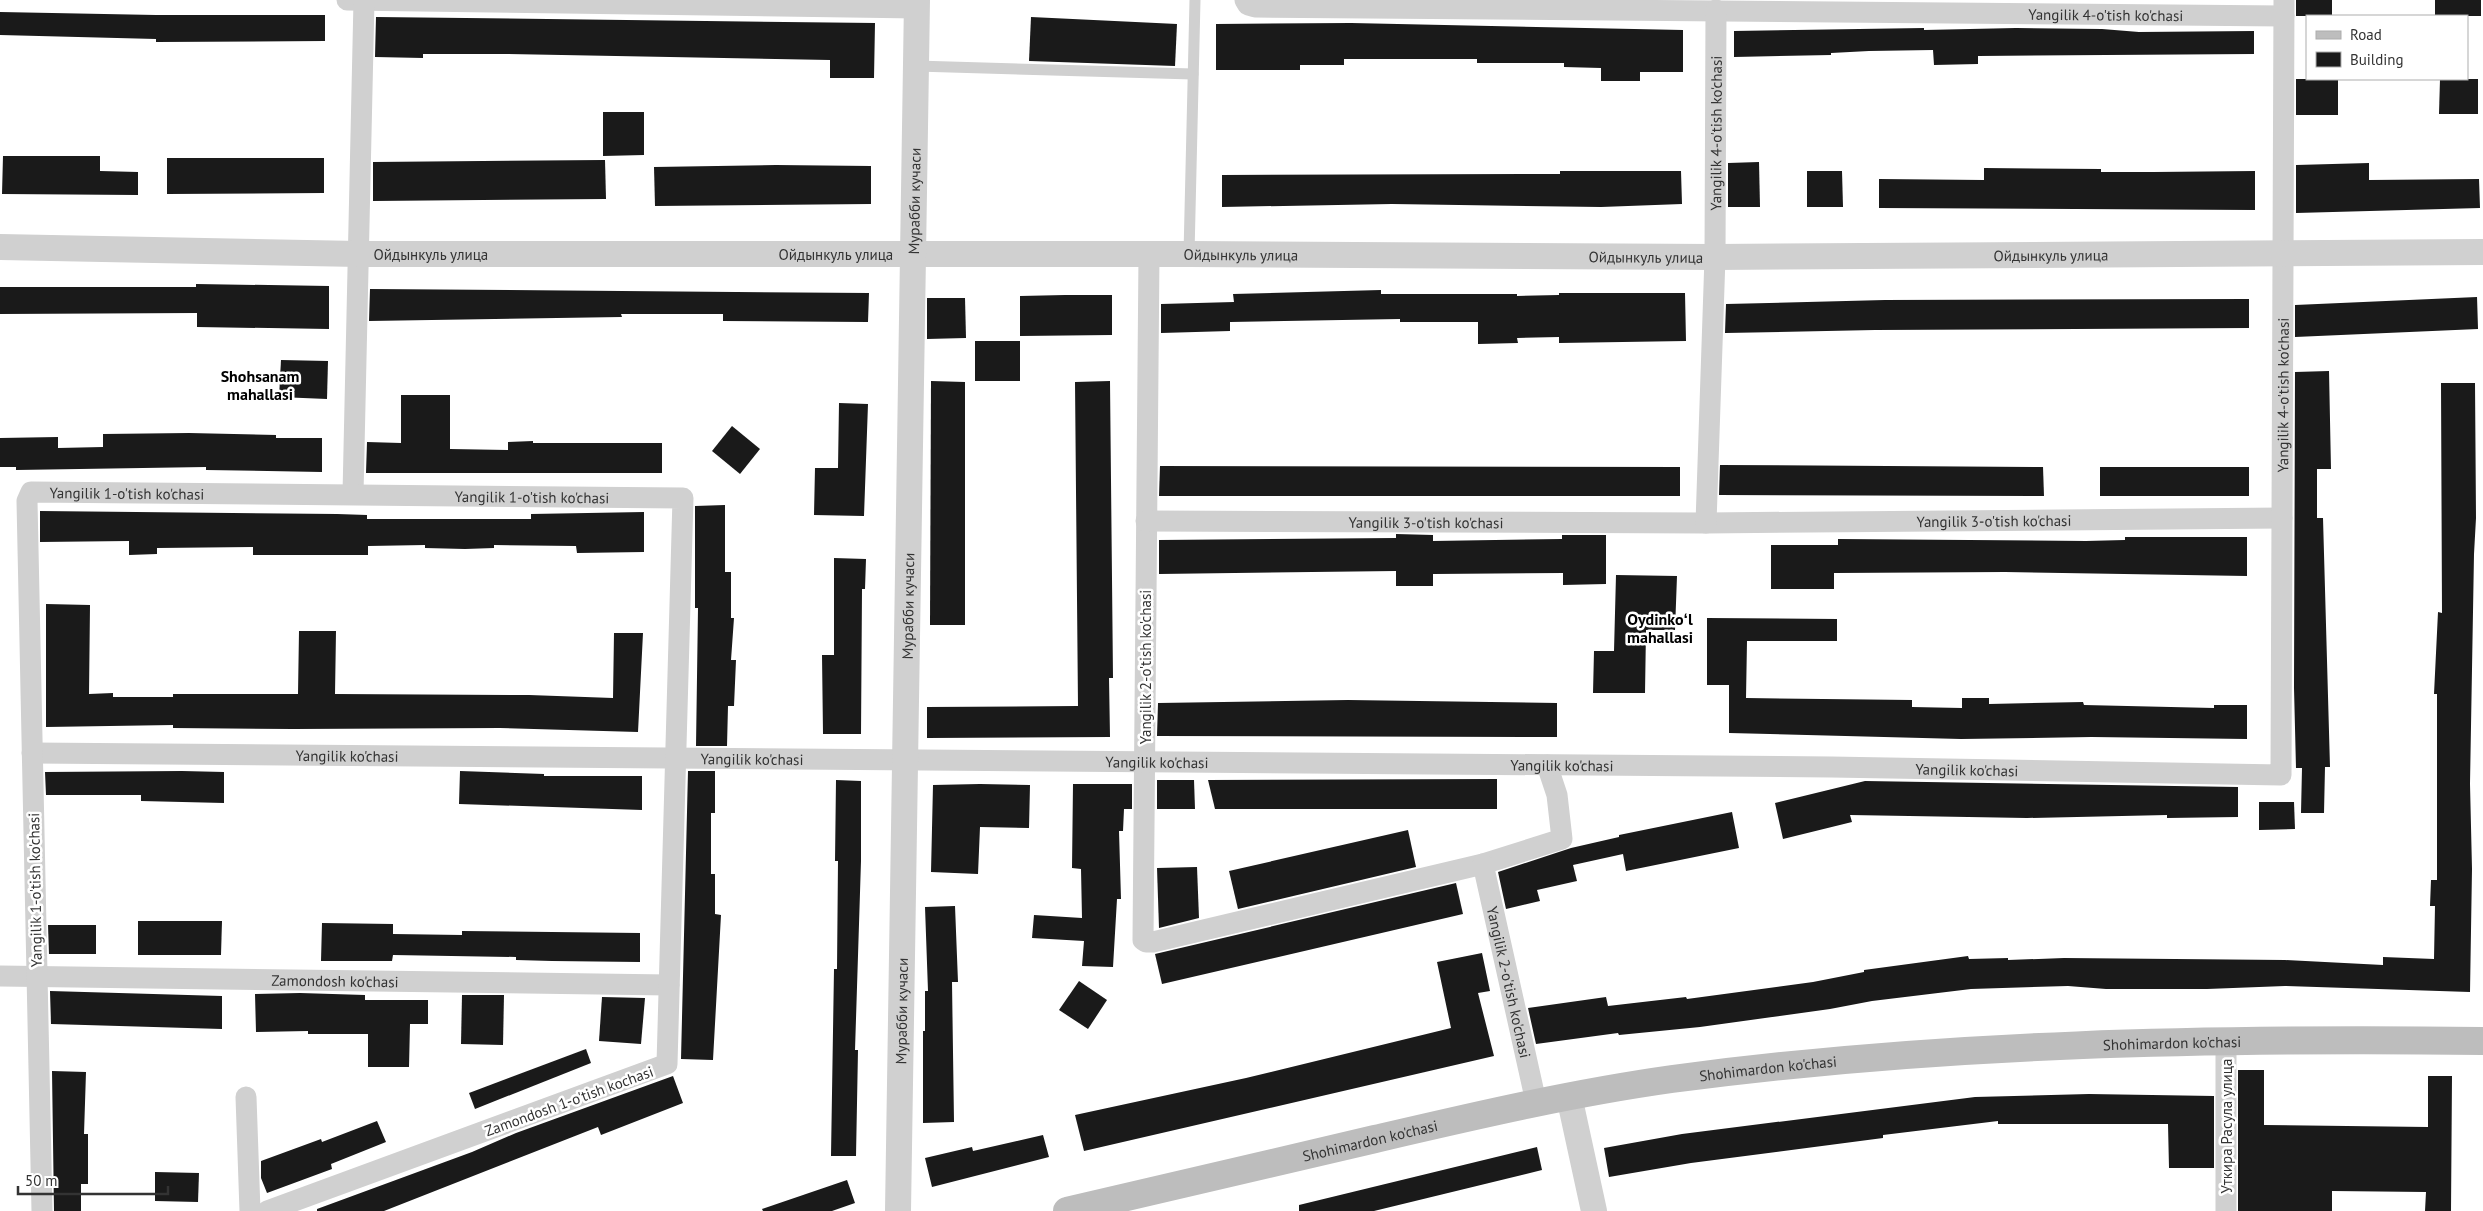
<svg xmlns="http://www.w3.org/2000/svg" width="2483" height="1211" font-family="'PT Sans',sans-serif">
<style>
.building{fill:#1a1a1a}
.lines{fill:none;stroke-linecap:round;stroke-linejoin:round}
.service{stroke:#d0d0d0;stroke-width:11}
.minor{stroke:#d0d0d0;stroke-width:21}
.tertiary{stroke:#d0d0d0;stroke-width:26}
.secondary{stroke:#bdbdbd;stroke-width:28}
.labels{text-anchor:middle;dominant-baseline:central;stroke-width:5;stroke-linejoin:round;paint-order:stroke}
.street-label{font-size:15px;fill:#333;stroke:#fff}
.neighbourhood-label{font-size:16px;font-weight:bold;fill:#000;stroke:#fff}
</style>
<rect width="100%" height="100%" fill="#fff"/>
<g class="building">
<rect x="2296" y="0" width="36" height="16"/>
<rect x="2435" y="0" width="46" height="16"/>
<polygon points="0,12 156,15 325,15 325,41 156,42 156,39 0,35"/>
<polygon points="376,17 875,23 874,78 830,78 830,60 506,54 423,54 423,58 375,57"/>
<polygon points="1031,17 1177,24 1175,66 1029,61"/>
<polygon points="1351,23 1683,30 1683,72 1640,72 1640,81 1601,81 1601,68 1564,67 1564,63 1477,63 1477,59 1344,59 1344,65 1300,65 1300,70 1216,70 1216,24"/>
<polygon points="1924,28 1924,30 2016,28 2102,29 2139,32 2254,31 2254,54 1978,56 1978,64 1934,65 1933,50 1869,51 1831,53 1831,55 1734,57 1734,31"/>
<rect x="2296" y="79" width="42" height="36"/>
<polygon points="2440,79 2478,79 2478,114 2439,114"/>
<polygon points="603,112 644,112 644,155 603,156"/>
<polygon points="3,156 100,156 100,171 138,172 138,195 2,194"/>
<polygon points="167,158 324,158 324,193 167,194"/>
<polygon points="605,160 606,199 373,201 373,162"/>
<polygon points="1759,162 1760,207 1728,207 1728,163"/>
<polygon points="2369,163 2369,180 2479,179 2480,208 2296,213 2296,165"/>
<polygon points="776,165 871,166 871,204 655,206 654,167"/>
<polygon points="1984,168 2101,169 2101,172 2154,172 2255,171 2255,210 1879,208 1879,179 1984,180"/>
<polygon points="1560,171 1681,171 1682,204 1601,207 1392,204 1222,207 1222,175 1560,174"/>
<polygon points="1807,171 1842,171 1843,207 1807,207"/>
<polygon points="196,284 329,286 329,329 197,327 197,313 0,314 0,287 196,287"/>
<polygon points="370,289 869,293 868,322 723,321 723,314 621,314 622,317 369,321"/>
<polygon points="1381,290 1381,294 1517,294 1517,296 1559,295 1559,293 1685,293 1686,341 1559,343 1559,337 1517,338 1518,343 1478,344 1478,322 1400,322 1400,319 1230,322 1230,331 1161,333 1161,304 1234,302 1233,294"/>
<polygon points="1065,295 1112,295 1112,335 1020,336 1020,296"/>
<polygon points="2477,297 2478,329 2295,337 2295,305"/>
<polygon points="927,298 965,298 966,338 927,339"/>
<polygon points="2249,299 2249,328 1875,330 1725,333 1726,304 1885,300"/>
<rect x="975" y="341" width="45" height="40"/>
<polygon points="281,360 328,361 327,399 279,397"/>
<polygon points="2329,371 2331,469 2317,469 2317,518 2323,518 2330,767 2325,767 2324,813 2301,813 2302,768 2296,768 2294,688 2295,372"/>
<polygon points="931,381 965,382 965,625 930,625"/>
<polygon points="1110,381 1113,678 1109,678 1110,737 927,738 927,707 1078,706 1075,382"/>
<polygon points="2441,383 2475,383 2476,518 2474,554 2470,784 2472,869 2470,992 2285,986 2207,989 2106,989 2068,986 1971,989 1872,1001 1830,1009 1700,1027 1619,1035 1618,1033 1536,1044 1528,1008 1606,997 1608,1006 1686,997 1687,999 1813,982 1864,972 1864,970 1968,956 1969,959 2008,958 2008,960 2064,958 2285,960 2383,965 2383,957 2434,959 2435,906 2430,906 2431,880 2437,880 2437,694 2434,694 2438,612 2442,613"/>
<polygon points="401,395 450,395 450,449 508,450 508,442 533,441 533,443 662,443 662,473 366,473 367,442 401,443"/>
<polygon points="839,403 868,404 864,516 814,515 815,468 838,468"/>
<polygon points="732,426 760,449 740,474 712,451"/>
<polygon points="189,433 276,435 276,438 322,438 322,472 206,470 206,467 16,470 16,467 0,467 0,438 58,437 58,448 103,447 103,434"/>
<polygon points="1720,465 2043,467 2044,496 1719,495"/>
<polygon points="1160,466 1680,467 1680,496 1159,496"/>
<rect x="2100" y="467" width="149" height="29"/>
<polygon points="725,505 725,572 731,572 731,618 734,618 731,660 736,660 734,706 728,706 727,746 696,746 698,608 695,608 695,506"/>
<polygon points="40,511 337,514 367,515 367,519 531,519 531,514 644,512 644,552 577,553 576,546 494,545 494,548 465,549 425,548 425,545 368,546 368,555 253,555 253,547 157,548 157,554 129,555 129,541 40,542"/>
<polygon points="1396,534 1433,535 1433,541 1562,539 1562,535 1606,535 1606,584 1563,585 1563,573 1433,574 1433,586 1396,586 1396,571 1159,574 1159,540 1396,538"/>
<polygon points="2125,537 2247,537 2247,576 2005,572 1834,573 1834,589 1771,589 1771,545 1838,545 1838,539 2086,541 2125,540"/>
<polygon points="834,558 866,559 865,589 862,589 861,734 823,734 822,655 834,655"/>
<polygon points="1616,575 1677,576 1675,630 1646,630 1645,693 1593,693 1594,651 1614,651"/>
<polygon points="46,604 90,605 89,694 113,693 113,697 173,697 173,694 298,694 299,631 336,631 335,694 529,695 613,698 614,633 643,633 638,732 500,728 293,729 173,728 173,725 46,727"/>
<polygon points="1707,618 1837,619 1837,641 1747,641 1746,698 1912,700 1912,707 1962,708 1962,698 1989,698 1989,704 2083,702 2084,705 2214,708 2214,705 2247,705 2247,739 2092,737 1961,739 1729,733 1729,685 1707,685"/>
<polygon points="1348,700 1557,703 1557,737 1157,736 1158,703"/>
<polygon points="182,771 224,772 224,803 141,801 141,795 46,795 45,772"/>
<polygon points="460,771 544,774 544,776 642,776 642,810 459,804"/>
<polygon points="688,771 715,771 715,813 711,813 711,874 715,874 715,914 721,915 713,1060 681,1059"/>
<polygon points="1497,779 1497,809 1215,809 1208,780"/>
<polygon points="836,780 861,781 861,861 855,1050 858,1050 856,1156 831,1156 834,969 837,969 838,861 835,861"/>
<polygon points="1157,780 1194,780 1195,809 1157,809"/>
<polygon points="1865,781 2238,787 2238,817 2167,818 2167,815 2027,818 1850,815 1852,822 1783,839 1775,803"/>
<polygon points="980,784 1030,785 1029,828 980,827 978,874 931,872 933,785"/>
<polygon points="1073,784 1132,784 1132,809 1124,809 1123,831 1119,831 1121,899 1117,899 1113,967 1082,966 1084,941 1032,938 1034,915 1082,918 1081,869 1072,868"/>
<polygon points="2259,802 2294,802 2295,829 2259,830"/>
<polygon points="1732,812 1739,848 1626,871 1623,854 1573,865 1577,881 1537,890 1540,901 1506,909 1498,872 1571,848 1619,837 1619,835"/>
<polygon points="1408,830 1416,867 1238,909 1229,871"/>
<polygon points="1197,867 1199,918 1159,928 1157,868"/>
<polygon points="1456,883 1463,914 1162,984 1155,954"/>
<polygon points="955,906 958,982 952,982 954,1122 923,1123 923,1031 925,1031 925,991 928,991 925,907"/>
<polygon points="138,921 222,921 221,955 138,955"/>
<polygon points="322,923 393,924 393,934 462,935 462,931 640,933 640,962 552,961 516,960 516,957 393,955 392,961 321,961"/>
<polygon points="48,925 96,925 96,954 49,954"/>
<polygon points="1482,953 1490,991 1478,993 1494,1056 1084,1151 1075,1115 1246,1078 1451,1028 1437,962"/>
<polygon points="1079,981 1107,1000 1088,1029 1059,1010"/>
<polygon points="50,991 222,996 222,1029 51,1024"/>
<polygon points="300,993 365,995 365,1000 428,1000 428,1024 410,1024 409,1067 368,1067 368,1034 308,1034 308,1031 256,1032 255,994"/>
<polygon points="462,995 504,995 503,1045 461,1044"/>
<polygon points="602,997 645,998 641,1044 599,1041"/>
<polygon points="586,1049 591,1063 475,1109 469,1093"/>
<polygon points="2238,1070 2264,1070 2264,1125 2428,1127 2428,1076 2452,1076 2451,1211 2425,1211 2426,1192 2332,1191 2332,1211 2238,1211"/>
<polygon points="52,1071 86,1072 84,1134 88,1134 88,1184 81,1184 81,1211 54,1211"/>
<polygon points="673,1076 683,1103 601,1135 598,1127 384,1211 317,1211 317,1209 472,1152 516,1133"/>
<polygon points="2089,1094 2214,1096 2214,1168 2169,1168 2168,1124 1998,1124 1998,1121 1883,1135 1883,1138 1691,1163 1609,1177 1604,1148 1682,1134 1975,1097"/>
<polygon points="377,1121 386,1142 331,1164 332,1169 267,1193 261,1178 261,1161 321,1139 322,1142"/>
<polygon points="1043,1135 1049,1157 932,1187 925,1158 972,1147 973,1151"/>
<polygon points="1537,1147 1542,1170 1374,1211 1299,1211 1299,1205"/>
<polygon points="155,1172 199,1173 198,1202 155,1201"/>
<polygon points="847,1180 855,1203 832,1211 763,1211 762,1209"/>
</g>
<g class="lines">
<g class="service">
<polyline points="916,66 1193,74"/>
<polyline points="1189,254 1195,0"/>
</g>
<g class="minor">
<polyline points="347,0 917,8"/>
<path id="s1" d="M1245,0L1248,5L1255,7L2284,16"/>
<polyline points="1149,254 1143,940 1146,942 1153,942 1483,864 1562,839 1557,795 1547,765"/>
<polyline points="353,494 364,0"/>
<path id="s2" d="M1146,521L1706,523L2282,518"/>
<path id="s3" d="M1706,523L1715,257L1716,10"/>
<path id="s4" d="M32,753L1831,767L2281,775L2284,0"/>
<path id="s5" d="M1483,864L1536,1102"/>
<path id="s6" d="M0,976L669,985"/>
<polyline points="2226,1040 2226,1211"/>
<polyline points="246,1097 250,1211"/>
<path id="s7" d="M42,1211L27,501L31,492L683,498L667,1064L267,1211"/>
</g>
<g class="tertiary">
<path id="s8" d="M0,247L359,254H1189L1715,257L2483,252"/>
<polyline points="1569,1096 1594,1211"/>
<path id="s9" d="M898,1211L917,0"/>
</g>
<path class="secondary" id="s10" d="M1067,1211C1170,1187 1273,1163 1375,1139C1474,1116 1572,1093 1672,1079C1941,1043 2212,1038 2483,1041"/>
</g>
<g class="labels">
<g class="street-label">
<text stroke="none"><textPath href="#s1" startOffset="864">Yangilik 4-o'tish ko'chasi</textPath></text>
<text stroke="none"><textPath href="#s3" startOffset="390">Yangilik 4-o'tish ko'chasi</textPath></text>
<text stroke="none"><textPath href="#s9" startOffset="1010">Мурабби кучаси</textPath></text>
<text stroke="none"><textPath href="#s8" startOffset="431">Ойдынкуль улица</textPath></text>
<text stroke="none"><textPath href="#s8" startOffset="836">Ойдынкуль улица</textPath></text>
<text stroke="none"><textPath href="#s8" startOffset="1241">Ойдынкуль улица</textPath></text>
<text stroke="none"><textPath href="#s8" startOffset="2051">Ойдынкуль улица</textPath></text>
<text stroke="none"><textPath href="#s8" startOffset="1646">Ойдынкуль улица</textPath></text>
<text stroke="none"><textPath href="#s4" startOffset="2629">Yangilik 4-o'tish ko'chasi</textPath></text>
<text stroke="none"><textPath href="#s7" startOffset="816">Yangilik 1-o'tish ko'chasi</textPath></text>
<text stroke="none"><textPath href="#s7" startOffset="1221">Yangilik 1-o'tish ko'chasi</textPath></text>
<text stroke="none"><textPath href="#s2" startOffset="848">Yangilik 3-o'tish ko'chasi</textPath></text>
<text stroke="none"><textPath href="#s2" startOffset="280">Yangilik 3-o'tish ko'chasi</textPath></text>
<text stroke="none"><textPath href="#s9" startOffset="605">Мурабби кучаси</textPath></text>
<text transform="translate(1145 667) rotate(-90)">Yangilik 2-o'tish ko'chasi</text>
<text stroke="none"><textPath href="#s4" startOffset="315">Yangilik ko'chasi</textPath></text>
<text stroke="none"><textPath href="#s4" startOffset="720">Yangilik ko'chasi</textPath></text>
<text stroke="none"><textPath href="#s4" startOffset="1125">Yangilik ko'chasi</textPath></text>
<text stroke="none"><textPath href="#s4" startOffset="1530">Yangilik ko'chasi</textPath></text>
<text stroke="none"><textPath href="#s4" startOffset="1935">Yangilik ko'chasi</textPath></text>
<text transform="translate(35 890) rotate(-91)">Yangilik 1-o'tish ko'chasi</text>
<text stroke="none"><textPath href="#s6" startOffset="335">Zamondosh ko'chasi</textPath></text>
<text stroke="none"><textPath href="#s5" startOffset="121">Yangilik 2-o'tish ko'chasi</textPath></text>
<text stroke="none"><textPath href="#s9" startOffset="200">Мурабби кучаси</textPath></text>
<text stroke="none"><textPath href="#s10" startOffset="1121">Shohimardon ko'chasi</textPath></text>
<text stroke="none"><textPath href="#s10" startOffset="716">Shohimardon ko'chasi</textPath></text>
<text transform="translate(569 1101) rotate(-20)">Zamondosh 1-o'tish kochasi</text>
<text transform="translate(2226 1126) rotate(-90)">Уткира Расула улица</text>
<text stroke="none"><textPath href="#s10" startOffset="311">Shohimardon ko'chasi</textPath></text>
</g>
<g class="neighbourhood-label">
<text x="260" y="376">Shohsanam<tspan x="260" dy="18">mahallasi</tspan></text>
<text x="1660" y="619">Oydinkoʻl<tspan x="1660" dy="18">mahallasi</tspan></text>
</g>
</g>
<rect x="2306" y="15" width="162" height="65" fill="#ffffff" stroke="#adadad"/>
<rect x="2316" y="31" width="25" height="8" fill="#bdbdbd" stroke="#adadad"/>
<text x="2350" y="40" font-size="15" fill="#333333">Road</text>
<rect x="2316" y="52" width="25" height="15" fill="#1a1a1a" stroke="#adadad"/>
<text x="2350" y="65" font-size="15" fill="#333333">Building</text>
<path d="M18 1186v8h150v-8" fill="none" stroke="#333333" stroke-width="2.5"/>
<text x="25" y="1186" font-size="15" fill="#333333" stroke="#ffffff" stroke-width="4" paint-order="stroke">50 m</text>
</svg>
